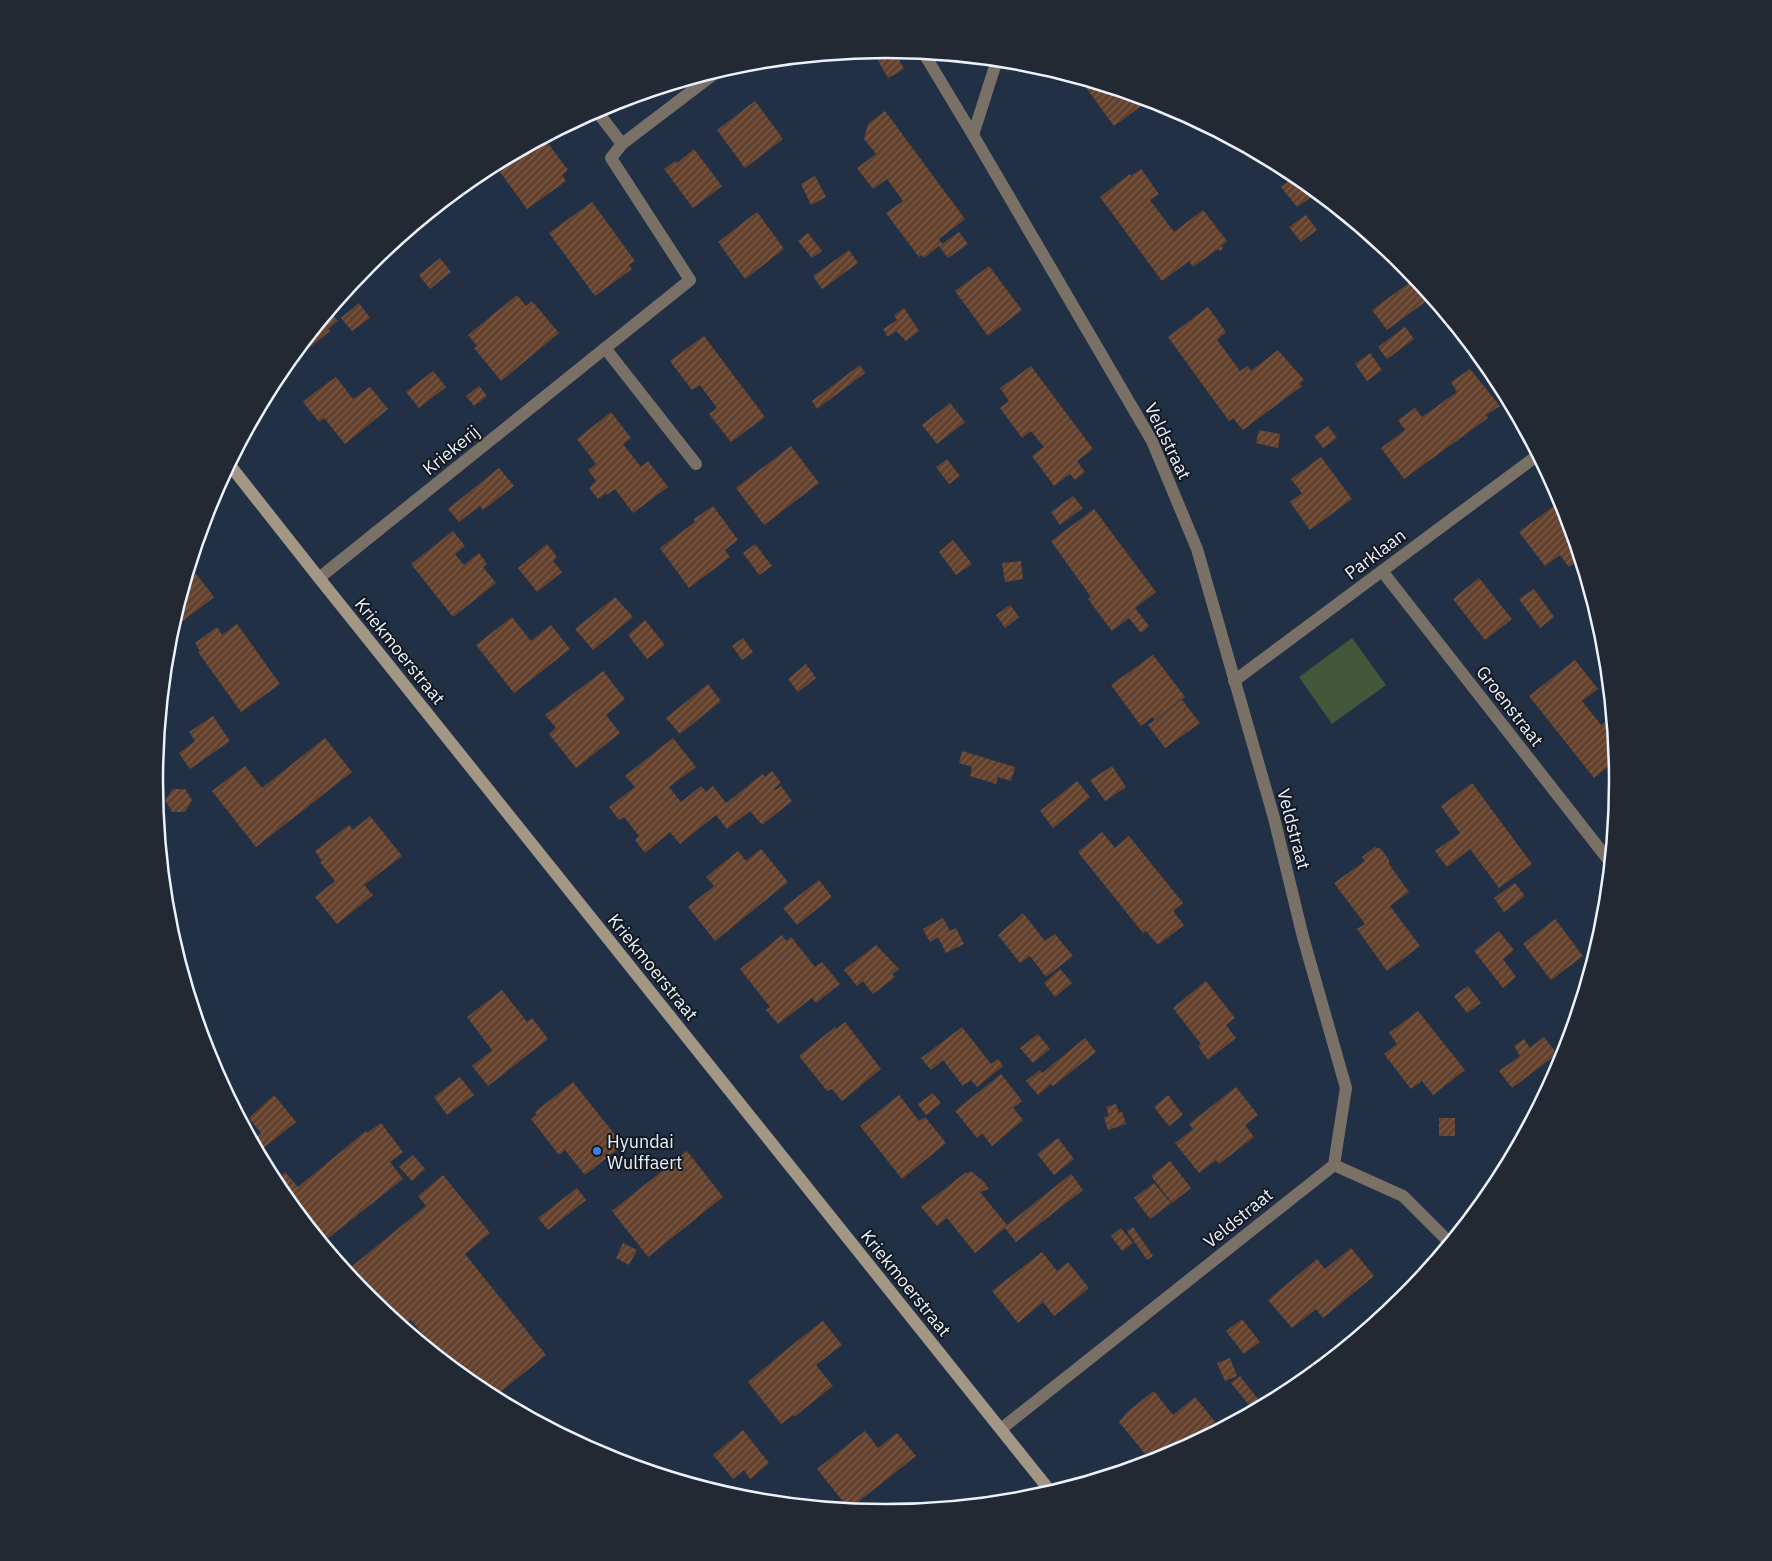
<svg xmlns="http://www.w3.org/2000/svg" width="1772" height="1561" font-family="'IBM Plex Sans',sans-serif">
<style>
.pitch{fill:#43583a}
.building{fill:url(#building-hatch)}
.lines{fill:none;stroke-linecap:round;stroke-linejoin:round}
.street{stroke:#797166;stroke-width:12}
.secondary{stroke:#a29685;stroke-width:12}
.shop-dot{fill:#3f7fe0;stroke:#121821;stroke-width:2}
.labels{text-anchor:middle;dominant-baseline:central;stroke-width:4;stroke-linejoin:round;paint-order:stroke}
.street-label{font-size:18px;fill:#ebf2fe;stroke:#121821}
.poi-label{font-size:18px;fill:#ebf2fe;stroke:#121821;text-anchor:start}
.rim{fill:none;stroke:#ebf2fe;stroke-width:2.5}
</style>
<defs>
<pattern id="building-hatch" width="6" height="6" patternUnits="userSpaceOnUse" patternTransform="scale(1.25)"><rect width="6" height="6" fill="#64412c"/><path d="M-1 1l2-2M0 6l6-6M5 7l2-2" fill="none" stroke="#7a5d4c"/></pattern>
</defs>
<rect width="100%" height="100%" fill="#223045"/>
<polygon class="pitch" points="1352,638 1386,685 1332,724 1299,677"/>
<g class="building">
<polygon points="891,49 893,49 904,69 888,78 876,57"/>
<polygon points="1079,78 1141,97 1145,103 1114,126"/>
<polygon points="755,101 783,139 745,168 717,130"/>
<polygon points="885,111 965,219 939,239 942,244 959,232 968,244 948,258 939,246 924,258 922,255 919,257 886,213 903,201 887,179 873,189 857,168 876,154 864,139 868,124"/>
<polygon points="544,138 568,170 562,175 566,181 527,209 494,164"/>
<polygon points="694,149 722,186 693,208 664,169 675,161 677,163"/>
<polygon points="1141,169 1159,194 1150,200 1174,232 1203,210 1227,241 1221,246 1223,248 1220,251 1218,249 1193,267 1189,261 1162,281 1100,197 1130,174 1131,176"/>
<polygon points="1297,175 1317,193 1297,207 1281,187"/>
<polygon points="815,176 826,197 811,205 801,184"/>
<polygon points="592,202 635,261 629,265 632,269 595,296 549,233"/>
<polygon points="435,209 438,214 411,232 409,230"/>
<polygon points="757,212 784,249 745,279 718,242"/>
<polygon points="1306,215 1317,230 1301,242 1289,227"/>
<polygon points="808,233 822,251 812,258 798,241"/>
<polygon points="849,250 858,263 822,289 813,276"/>
<polygon points="440,258 451,272 430,289 419,275"/>
<polygon points="989,266 1022,310 988,336 955,291"/>
<polygon points="1413,280 1428,300 1387,330 1372,310"/>
<polygon points="517,295 526,306 532,301 559,333 501,381 474,348 477,346 468,335"/>
<polygon points="359,303 370,318 352,331 341,318"/>
<polygon points="1208,307 1226,332 1217,340 1240,371 1248,366 1251,371 1278,350 1304,380 1299,384 1302,386 1243,430 1233,418 1229,421 1168,337"/>
<polygon points="904,308 919,331 906,341 896,331 888,337 883,329 897,320 894,315"/>
<polygon points="329,311 338,321 328,329 330,331 283,369"/>
<polygon points="1405,327 1414,339 1387,359 1378,347"/>
<polygon points="704,336 765,417 731,442 709,414 717,408 708,396 700,385 692,390 670,361"/>
<polygon points="1370,353 1382,370 1367,381 1355,364"/>
<polygon points="860,365 865,373 817,409 812,401"/>
<polygon points="1031,366 1093,449 1077,461 1085,472 1075,480 1070,474 1054,486 1032,456 1044,447 1031,431 1022,438 1000,408 1009,401 1000,388"/>
<polygon points="1470,369 1500,406 1486,415 1488,418 1404,479 1381,448 1405,430 1398,420 1415,408 1422,417 1457,392 1451,382"/>
<polygon points="433,371 446,387 419,408 406,392"/>
<polygon points="336,377 353,399 370,387 388,409 345,444 324,418 319,422 303,402 315,392"/>
<polygon points="479,386 487,396 474,406 466,396"/>
<polygon points="950,403 965,422 937,444 922,425"/>
<polygon points="611,412 631,438 623,444 641,467 648,461 668,487 633,513 615,489 607,495 606,493 598,499 589,488 596,481 588,470 596,464 577,439"/>
<polygon points="1328,426 1337,438 1323,448 1314,436"/>
<polygon points="1259,430 1280,434 1278,448 1256,443"/>
<polygon points="791,446 819,483 764,525 736,488"/>
<polygon points="1321,457 1352,499 1310,530 1290,502 1302,493 1291,479"/>
<polygon points="947,459 960,476 949,484 936,467"/>
<polygon points="499,468 514,486 483,510 480,506 459,522 448,509"/>
<polygon points="1073,496 1083,508 1060,525 1051,512"/>
<polygon points="1562,500 1580,559 1569,567 1560,555 1545,566 1519,532"/>
<polygon points="713,506 738,540 725,550 730,557 689,588 660,548 695,522 694,519"/>
<polygon points="1094,509 1156,592 1135,608 1149,626 1141,633 1129,618 1112,631 1088,599 1091,597 1051,541"/>
<polygon points="453,531 465,546 455,554 464,565 479,553 487,564 483,567 496,583 453,617 411,564"/>
<polygon points="953,540 972,564 956,575 939,552"/>
<polygon points="547,544 557,557 553,561 562,572 537,592 518,568"/>
<polygon points="755,544 772,566 759,575 743,553"/>
<polygon points="1021,561 1023,579 1005,582 1002,563"/>
<polygon points="190,566 214,597 170,631 177,610"/>
<polygon points="1479,578 1512,619 1485,640 1453,599"/>
<polygon points="1534,589 1554,617 1540,628 1519,599"/>
<polygon points="615,597 633,617 593,650 575,629"/>
<polygon points="1010,605 1019,617 1005,628 996,615"/>
<polygon points="512,617 531,641 551,625 570,649 514,693 476,645"/>
<polygon points="645,620 665,645 647,659 628,635"/>
<polygon points="237,624 280,684 241,712 198,652 200,651 195,643 217,627 222,635"/>
<polygon points="743,638 753,652 742,660 732,646"/>
<polygon points="1153,655 1185,697 1154,720 1152,717 1141,726 1111,685"/>
<polygon points="1575,660 1598,689 1582,701 1601,725 1611,717 1616,760 1594,778 1529,696"/>
<polygon points="806,664 816,678 798,692 788,679"/>
<polygon points="603,671 625,699 606,715 620,733 576,768 549,734 556,728 545,715"/>
<polygon points="708,684 721,701 680,734 666,718"/>
<polygon points="1182,700 1200,723 1165,748 1148,725"/>
<polygon points="213,716 230,741 190,769 179,753 195,741 189,732"/>
<polygon points="325,738 352,772 256,847 212,791 245,766 262,788"/>
<polygon points="673,738 696,767 669,787 681,802 701,786 706,792 713,786 726,803 763,774 765,777 772,771 781,783 774,789 776,790 781,786 792,801 762,825 750,811 727,829 716,815 680,844 670,832 645,853 635,840 639,836 624,817 619,820 609,807 635,787 625,776"/>
<polygon points="962,751 1015,767 1011,781 998,777 996,784 970,776 972,767 959,763"/>
<polygon points="1112,766 1126,787 1105,801 1090,780"/>
<polygon points="1077,781 1090,797 1053,828 1040,811"/>
<polygon points="1472,783 1532,864 1499,888 1470,849 1447,867 1435,851 1460,833 1441,806"/>
<polygon points="173,789 185,789 192,800 185,812 172,812 165,800"/>
<polygon points="370,816 402,856 364,885 373,895 337,924 315,897 335,881 320,862 322,861 315,851 349,825 353,830"/>
<polygon points="1102,832 1115,848 1129,836 1183,903 1173,911 1184,925 1158,945 1146,931 1143,933 1078,852"/>
<polygon points="1375,847 1381,849 1389,860 1389,864 1409,892 1390,906 1420,946 1387,971 1357,929 1365,924 1334,883 1365,861 1362,857"/>
<polygon points="761,849 788,882 715,941 688,907 714,886 706,877 738,851 746,861"/>
<polygon points="819,880 832,897 797,925 783,908"/>
<polygon points="1515,883 1525,896 1504,912 1494,898"/>
<polygon points="1023,913 1045,941 1055,934 1073,956 1046,977 1030,956 1020,963 998,935"/>
<polygon points="943,918 950,931 956,928 964,944 946,953 938,937 930,942 923,929"/>
<polygon points="1555,919 1583,956 1551,980 1523,944"/>
<polygon points="1499,931 1514,950 1503,959 1516,977 1503,988 1474,951"/>
<polygon points="782,935 786,941 791,937 815,967 822,962 840,984 816,1003 812,998 778,1024 766,1010 770,1007 740,969"/>
<polygon points="876,945 899,969 892,974 895,977 873,994 863,981 857,986 844,970"/>
<polygon points="1060,969 1072,983 1055,997 1044,983"/>
<polygon points="1206,981 1235,1018 1226,1025 1236,1038 1208,1060 1198,1046 1201,1044 1173,1008"/>
<polygon points="1468,986 1481,1003 1467,1013 1454,996"/>
<polygon points="502,990 527,1022 532,1018 548,1039 488,1086 472,1066 492,1050 467,1017"/>
<polygon points="1418,1011 1465,1070 1433,1095 1422,1081 1411,1089 1384,1054 1397,1044 1389,1033"/>
<polygon points="845,1022 881,1069 842,1101 832,1089 827,1091 799,1056 835,1027 836,1029"/>
<polygon points="962,1027 991,1064 998,1059 1003,1066 977,1087 971,1080 966,1084 965,1083 963,1086 943,1060 931,1070 921,1058"/>
<polygon points="1038,1034 1050,1049 1033,1063 1020,1048"/>
<polygon points="1544,1037 1557,1054 1512,1088 1499,1071 1520,1056 1514,1046 1524,1039 1530,1048"/>
<polygon points="1085,1038 1096,1052 1053,1086 1051,1084 1038,1095 1026,1081 1040,1070 1042,1073"/>
<polygon points="1001,1074 1022,1101 1013,1108 1023,1120 992,1146 982,1133 977,1138 955,1111"/>
<polygon points="460,1077 474,1095 447,1115 434,1097"/>
<polygon points="573,1082 623,1145 585,1175 565,1150 559,1155 531,1119 537,1114 535,1112"/>
<polygon points="1236,1087 1258,1115 1245,1125 1254,1137 1219,1164 1216,1160 1199,1173 1175,1143 1193,1129 1189,1124"/>
<polygon points="933,1093 941,1103 926,1115 918,1104"/>
<polygon points="274,1095 296,1122 261,1150 253,1140 261,1133 249,1118"/>
<polygon points="899,1095 919,1121 925,1117 946,1143 902,1179 860,1126"/>
<polygon points="1168,1095 1183,1115 1169,1126 1154,1107"/>
<polygon points="1116,1104 1119,1113 1122,1112 1126,1124 1108,1130 1104,1117 1109,1116 1106,1107"/>
<rect x="1439" y="1118" width="16" height="18"/>
<polygon points="381,1123 403,1152 390,1162 403,1179 323,1242 276,1184 285,1172 298,1187 366,1131 367,1133"/>
<polygon points="1058,1138 1074,1159 1054,1175 1037,1154"/>
<polygon points="687,1151 723,1197 648,1257 612,1211"/>
<polygon points="413,1155 425,1169 412,1181 399,1167"/>
<polygon points="1170,1161 1191,1188 1172,1203 1151,1176"/>
<polygon points="972,1172 983,1181 989,1189 980,1192 1007,1225 1071,1174 1083,1190 1016,1242 1005,1228 975,1253 947,1218 937,1226 921,1207 965,1173"/>
<polygon points="443,1175 490,1233 465,1254 546,1355 494,1397 479,1389 443,1359 411,1320 403,1326 391,1316 351,1267 426,1206 418,1196"/>
<polygon points="1154,1183 1171,1203 1150,1219 1134,1198"/>
<polygon points="577,1188 586,1200 548,1230 538,1218"/>
<polygon points="1133,1227 1153,1256 1147,1260 1127,1231"/>
<polygon points="1121,1228 1133,1243 1122,1251 1111,1236"/>
<polygon points="623,1243 637,1250 629,1265 616,1258"/>
<polygon points="1351,1248 1374,1276 1323,1318 1316,1309 1292,1328 1268,1300 1317,1259 1325,1269"/>
<polygon points="1042,1252 1057,1271 1068,1262 1089,1288 1054,1316 1043,1302 1018,1323 992,1291"/>
<polygon points="1242,1319 1260,1342 1244,1354 1226,1331"/>
<polygon points="823,1321 842,1345 816,1365 833,1386 794,1417 793,1415 781,1424 748,1382 797,1341"/>
<polygon points="1230,1358 1237,1376 1225,1381 1217,1363"/>
<polygon points="1240,1376 1258,1399 1250,1406 1231,1383"/>
<polygon points="1154,1391 1173,1415 1195,1397 1220,1428 1166,1457 1151,1461 1119,1422 1127,1412"/>
<polygon points="743,1430 769,1463 750,1479 744,1470 733,1479 713,1455"/>
<polygon points="865,1431 878,1448 897,1433 916,1456 849,1509 817,1469"/>
</g>
<g class="lines">
<g class="street">
<polyline points="923,52 973,135 1152,441 1197,549 1274,818 1303,937 1346,1088 1334,1165 1001,1429"/>
<polyline points="596,110 622,144"/>
<polyline points="973,135 997,60"/>
<polyline points="605,348 696,464"/>
<polyline points="1382,571 1610,862"/>
<polyline points="319,578 690,280 611,158 622,144 718,71"/>
<polyline points="1234,681 1538,455"/>
<polyline points="1334,1165 1403,1196 1449,1242"/>
</g>
<polyline class="secondary" points="229,464 319,578 1051,1492"/>
</g>
<circle class="shop-dot" cx="597" cy="1151" r="5"/>
<g class="labels">
<g class="street-label">
<text transform="translate(1168 441) rotate(64)">Veldstraat</text>
<text transform="translate(451 450) rotate(-39)">Kriekerij</text>
<text transform="translate(1375 554) rotate(-37)">Parklaan</text>
<text transform="translate(400 651) rotate(51)">Kriekmoerstraat</text>
<text transform="translate(1510 706) rotate(52)">Groenstraat</text>
<text transform="translate(1294 829) rotate(75)">Veldstraat</text>
<text transform="translate(653 967) rotate(51)">Kriekmoerstraat</text>
<text transform="translate(1238 1218) rotate(-39)">Veldstraat</text>
<text transform="translate(906 1283) rotate(51)">Kriekmoerstraat</text>
</g>
<g class="poi-label">
<text x="607" y="1141">Hyundai<tspan x="607" dy="21">Wulffaert</tspan></text>
</g>
</g>
<path d="M0 0H1772V1561H0ZM163 781a723 723 0 1 1 1446 0a723 723 0 1 1-1446 0Z" fill="#232933" fill-rule="evenodd"/>
<path class="rim" d="M163 781a723 723 0 1 1 1446 0a723 723 0 1 1-1446 0Z"/>
</svg>
